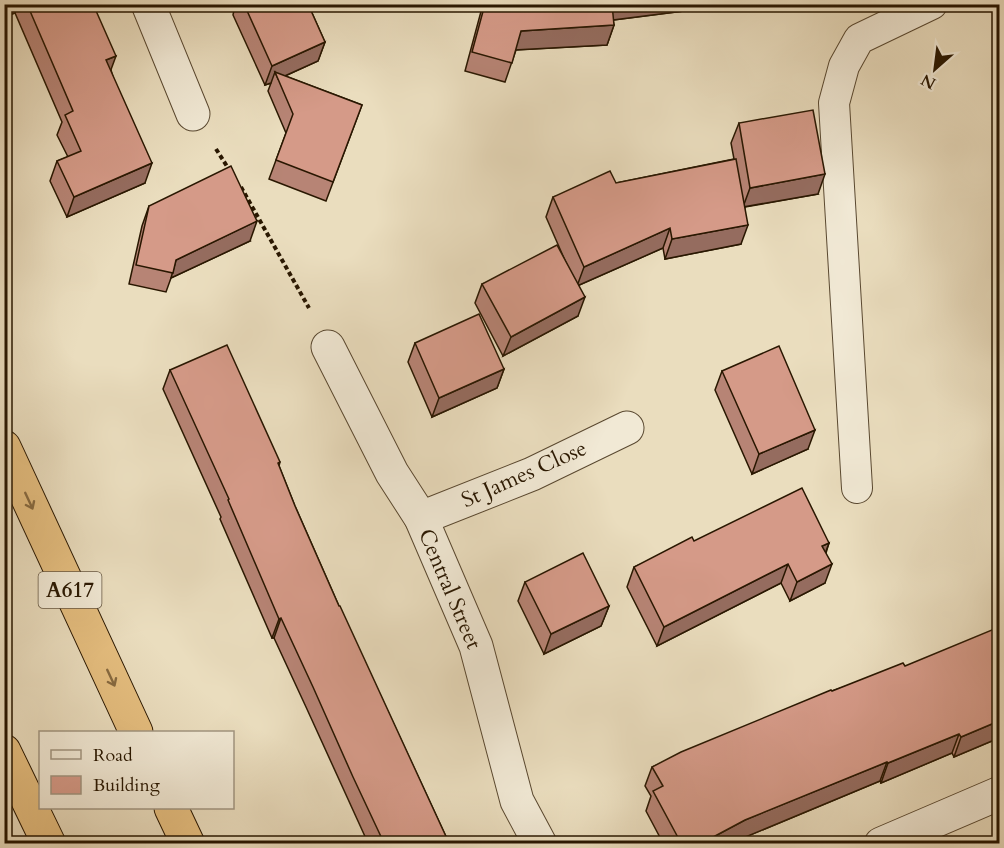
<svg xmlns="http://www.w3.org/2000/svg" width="1004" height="848" font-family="Cardo,serif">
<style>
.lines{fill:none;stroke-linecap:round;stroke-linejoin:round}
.lane-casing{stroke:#594830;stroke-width:32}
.street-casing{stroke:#594830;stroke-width:35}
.highway-casing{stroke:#291701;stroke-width:35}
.path{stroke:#291701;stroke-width:4;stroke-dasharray:4.5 3;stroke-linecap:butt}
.lane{stroke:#f1e9d5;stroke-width:30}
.street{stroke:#f1e9d5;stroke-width:33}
.highway{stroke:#e5be7f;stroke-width:33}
.wall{fill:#b78475;stroke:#291701;stroke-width:1.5}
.shaded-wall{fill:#956c5f;stroke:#291701;stroke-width:1.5}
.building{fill:#d59a88;stroke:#291701;stroke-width:1.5}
.oneway{stroke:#876a40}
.labels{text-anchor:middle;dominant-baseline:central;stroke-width:4.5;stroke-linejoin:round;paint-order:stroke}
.shield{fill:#f1e9d5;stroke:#655641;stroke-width:1.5}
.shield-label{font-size:21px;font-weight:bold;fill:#291701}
.street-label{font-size:22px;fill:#291701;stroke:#f1e9d5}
</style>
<rect width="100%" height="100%" fill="#eaddbe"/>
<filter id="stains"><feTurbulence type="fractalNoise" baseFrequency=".00333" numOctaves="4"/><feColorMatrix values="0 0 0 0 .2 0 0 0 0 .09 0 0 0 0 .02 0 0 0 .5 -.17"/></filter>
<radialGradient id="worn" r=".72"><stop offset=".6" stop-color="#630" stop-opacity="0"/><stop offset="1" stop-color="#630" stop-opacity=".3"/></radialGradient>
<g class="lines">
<g class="lane-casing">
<polyline id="lane" points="857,488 834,103 844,66 859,39 932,4"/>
</g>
<g class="street-casing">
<g id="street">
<polyline points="148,4 193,114"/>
<polyline points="328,347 392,473 421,518 476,646 517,801 540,844"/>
<polyline points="421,518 532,474 627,428"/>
<polyline points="881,844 1000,793"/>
</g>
</g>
<g class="highway-casing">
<g id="highway">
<polyline points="4,447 136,732"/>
<polyline points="4,751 49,844"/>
<polyline points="171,808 188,844"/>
</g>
</g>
<g class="path">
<polyline points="216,149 230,171"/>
<polyline points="241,187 309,308"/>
</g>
<use href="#lane" class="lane"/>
<use href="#street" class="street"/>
<use href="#highway" class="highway"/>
</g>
<g class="wall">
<polygon points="4,4 93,4 111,70 145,183 67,217 50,181 57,161 68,157 57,135 62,122 15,13 6,16 4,12"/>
<polygon points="232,4 308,4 325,42 318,61 285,76 362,105 326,201 269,179 286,133 268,91 271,83 265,85 233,15 234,10"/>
<polygon points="483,4 739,4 613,20 614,25 607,45 516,50 505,82 465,71"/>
<polygon points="739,123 818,194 745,207 741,244 665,259 663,248 579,285 578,316 503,356 475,303 482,284 567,265 546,217 553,197 616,183 734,159 731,143"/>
<polygon points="149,206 250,241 171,278 166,292 129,284 142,226"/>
<polygon points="415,343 504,369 497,388 432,417 408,362"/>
<polygon points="170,370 280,462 279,466 295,506 339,606 449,843 368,843 306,707 274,638 272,638 220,519 221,517 163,389"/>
<polygon points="722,371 808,449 752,474 715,390"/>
<polygon points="694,541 829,543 826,553 825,583 790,601 781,583 657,646 627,587 634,567"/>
<polygon points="525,582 609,606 601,626 544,654 518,601"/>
<polygon points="905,666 999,738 954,757 952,753 881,783 880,781 731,843 663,843 646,811 651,796 645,786 652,767 832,691"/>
</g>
<g class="shaded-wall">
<polygon points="11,4 18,4 15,13 6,16"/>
<polygon points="611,4 739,4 605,21"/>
<polygon points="614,25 607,45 514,50 521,31"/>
<polygon points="325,42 318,61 278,79 275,72 271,83 265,85 272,66"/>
<polygon points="116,56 109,75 106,60"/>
<polygon points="152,163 145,183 67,217 74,197"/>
<polygon points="825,174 818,194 743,207 750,188"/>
<polygon points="257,221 250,241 171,278 176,260"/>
<polygon points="748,225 741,244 665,259 672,239"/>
<polygon points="670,228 663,248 577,286 584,267"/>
<polygon points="585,297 578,316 503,356 511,337"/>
<polygon points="504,369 497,388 432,417 439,398"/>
<polygon points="815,430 808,449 752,474 759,454"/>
<polygon points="829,543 822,562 822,546"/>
<polygon points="788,564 781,583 657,646 664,627"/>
<polygon points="832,564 825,583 790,601 797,582"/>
<polygon points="609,606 601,626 544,654 551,634"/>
<polygon points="281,618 274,638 272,638 279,619"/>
<polygon points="999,721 999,738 954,757 961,737"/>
<polygon points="959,734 952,753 881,783 888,763"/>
<polygon points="887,762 880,781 731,843 702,843 745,820"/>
</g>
<g class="building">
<polygon points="27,4 93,4 116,56 106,60 152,163 74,197 57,161 81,151 65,115 73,111"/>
<polygon points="244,4 308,4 325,42 272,66"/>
<polygon points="485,4 612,4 614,25 521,31 512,63 472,52"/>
<polygon points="275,72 362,105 333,182 276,160 293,114"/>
<polygon points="813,110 825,174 750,188 739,123"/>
<polygon points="736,159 748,225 672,239 670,228 584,267 553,197 610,171 616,183"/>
<polygon points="231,166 257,221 176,260 173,273 136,265 149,206"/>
<polygon points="557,245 585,297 511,337 482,284"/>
<polygon points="479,314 504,369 439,398 415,343"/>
<polygon points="227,345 280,462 278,463 295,506 339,606 340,606 449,843 384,843 353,777 313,687 281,618 279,619 228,500 229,499 170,370"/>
<polygon points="779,346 815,430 759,454 722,371"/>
<polygon points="802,488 829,543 822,546 832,564 797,582 788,564 664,627 634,567 692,537 694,541"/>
<polygon points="583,553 609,606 551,634 525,582"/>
<polygon points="999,627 999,721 961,737 959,734 888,763 887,762 745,820 702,843 681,843 653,791 663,786 652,767 681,752 831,690 832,691 903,663 905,666"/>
<polygon points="999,832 999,843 978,843 996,836 995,833"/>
</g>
<defs><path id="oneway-shaft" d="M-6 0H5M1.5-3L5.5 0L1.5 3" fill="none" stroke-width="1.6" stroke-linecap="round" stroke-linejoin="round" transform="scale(1.5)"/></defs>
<g class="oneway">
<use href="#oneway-shaft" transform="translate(29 501) rotate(65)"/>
<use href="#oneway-shaft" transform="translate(111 678) rotate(65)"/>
</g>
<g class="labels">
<rect class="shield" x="38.5" y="572" width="63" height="36" rx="4.5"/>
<g class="shield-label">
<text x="70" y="590">A617</text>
</g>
<g class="street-label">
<text transform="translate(524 474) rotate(-24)">St James Close</text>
<text transform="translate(450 589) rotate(67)">Central Street</text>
</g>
</g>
<rect width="1004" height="848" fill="none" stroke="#eaddbe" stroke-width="24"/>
<rect x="6" y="6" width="992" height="836" fill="none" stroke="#291701" stroke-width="3"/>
<rect x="12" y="12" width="980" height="824" fill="none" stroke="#291701" stroke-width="1.5"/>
<rect x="39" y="731" width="195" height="78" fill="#f1e9d5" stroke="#a19580" stroke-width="1.5"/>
<rect x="51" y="750" width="30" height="9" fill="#f1e9d5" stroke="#a19580" stroke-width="1.5"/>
<text x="93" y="761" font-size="18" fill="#291701">Road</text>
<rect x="51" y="776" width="30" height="18" fill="#d59a88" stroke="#a19580" stroke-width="1.5"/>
<text x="93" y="791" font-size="18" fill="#291701">Building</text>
<g transform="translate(935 69) rotate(208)" stroke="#f1e9d5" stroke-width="4.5" paint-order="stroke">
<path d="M0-4.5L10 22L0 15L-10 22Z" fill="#291701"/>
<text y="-9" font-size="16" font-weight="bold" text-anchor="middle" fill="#291701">N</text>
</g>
<rect width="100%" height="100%" filter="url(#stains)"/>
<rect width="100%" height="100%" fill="url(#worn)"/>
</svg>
